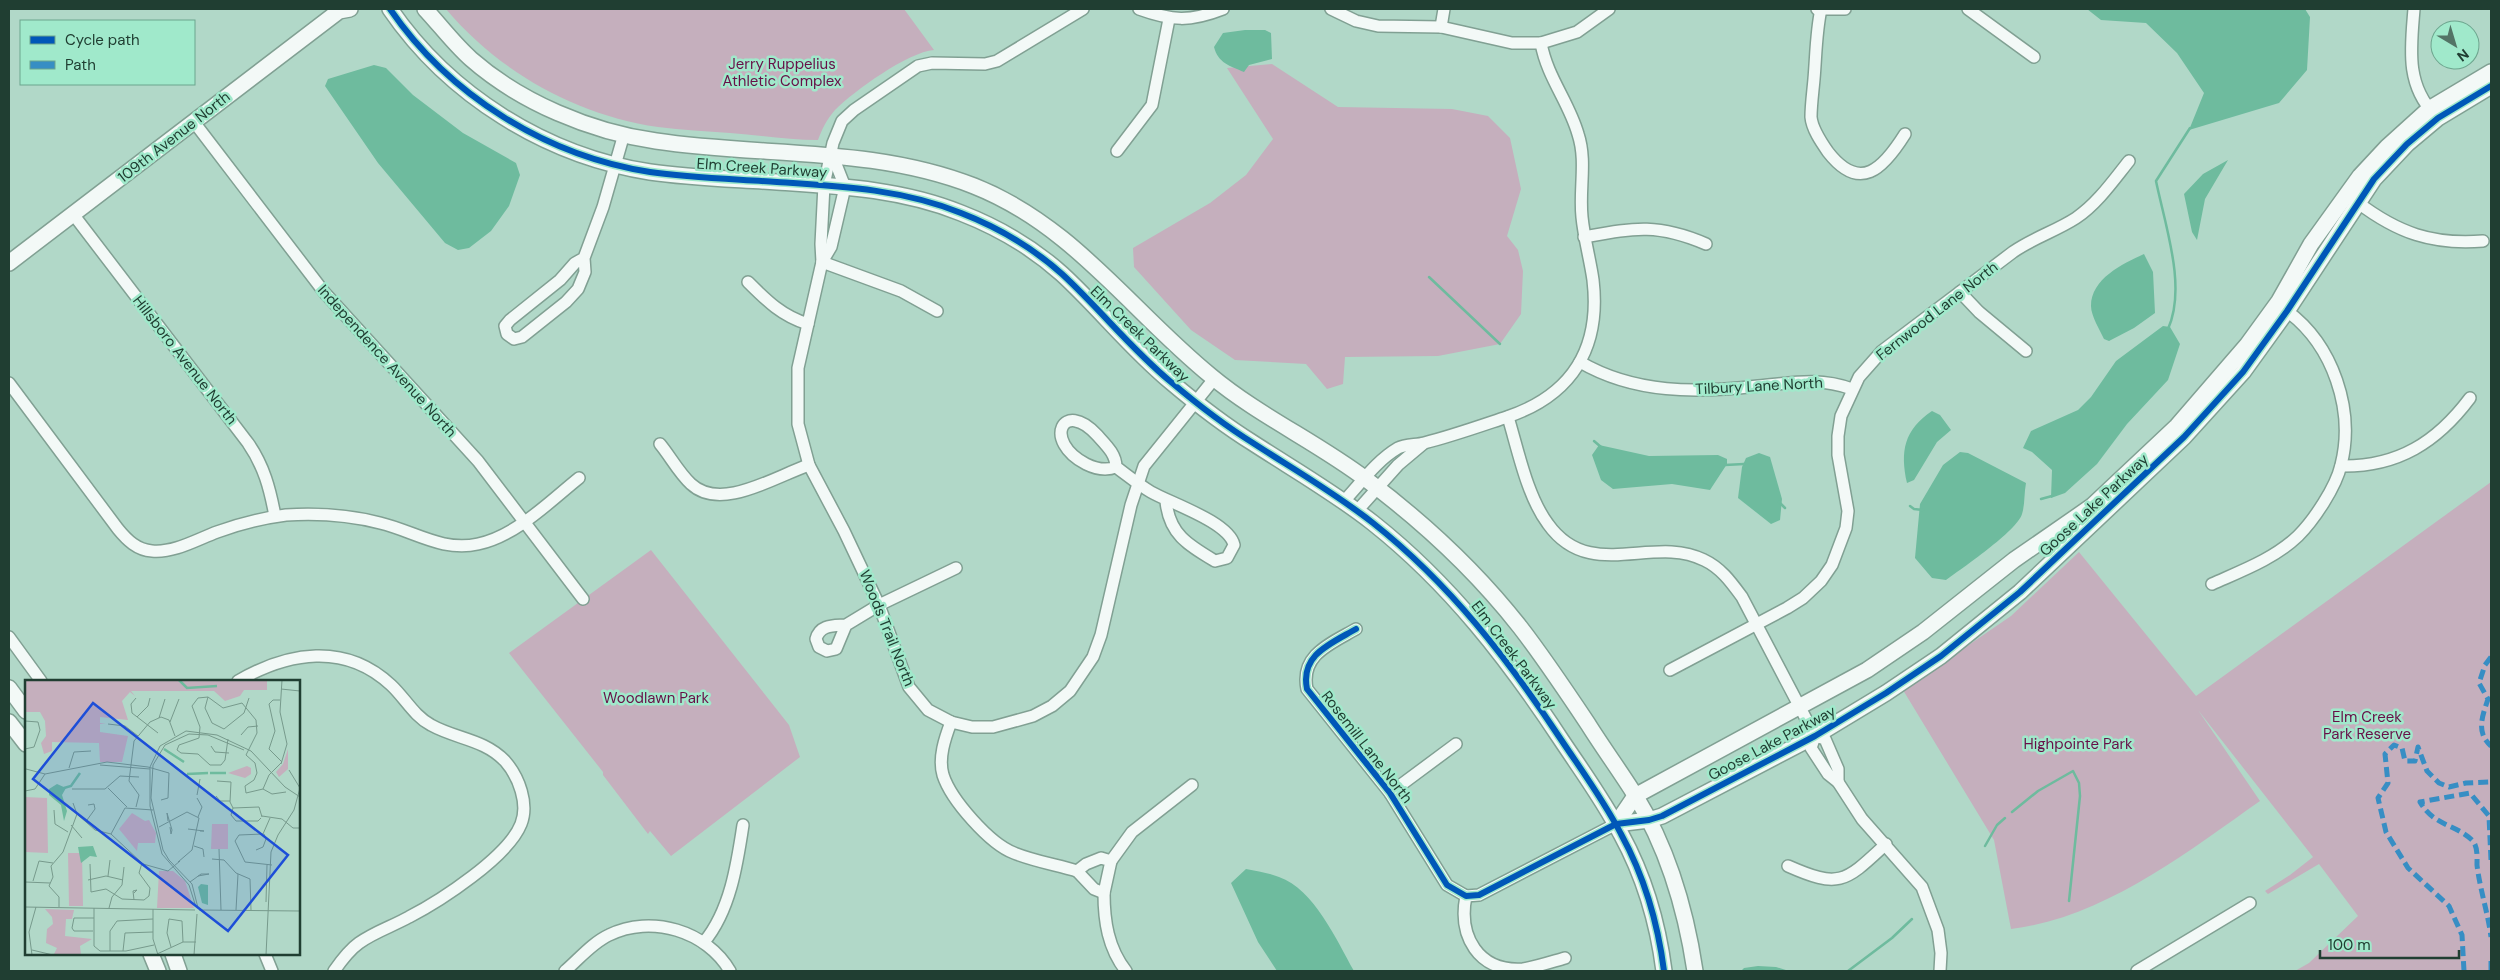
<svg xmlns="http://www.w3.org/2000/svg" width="2500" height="980" font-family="'DM Sans',sans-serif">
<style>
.green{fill:#c5afbd}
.water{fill:#6ebb9e}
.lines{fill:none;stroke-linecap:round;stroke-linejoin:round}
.stream{stroke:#6ebb9e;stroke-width:2.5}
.street-casing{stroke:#81a093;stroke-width:14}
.secondary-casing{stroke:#81a093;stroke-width:18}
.street{stroke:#f3f9f7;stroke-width:11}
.secondary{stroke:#f3f9f7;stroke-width:15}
.quiet{stroke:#378ec4;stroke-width:5;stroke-dasharray:10 5;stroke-linecap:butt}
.cycleway-casing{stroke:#a0e9cb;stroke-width:9}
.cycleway{stroke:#0057b8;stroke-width:6}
.labels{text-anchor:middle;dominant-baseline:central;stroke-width:5;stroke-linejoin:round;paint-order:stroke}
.park-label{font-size:15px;fill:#671048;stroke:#a0e9cb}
.street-label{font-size:15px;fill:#203e32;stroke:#a0e9cb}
.inset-river{fill:none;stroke:#6ebb9e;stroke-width:2.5}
.inset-road{fill:none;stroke:#779a8c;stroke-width:1}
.view{fill:#1d4ed8;fill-opacity:0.15;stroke:#1d4ed8;stroke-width:2.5}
.inset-edge{fill:none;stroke:#203e32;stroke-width:2.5}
</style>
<rect width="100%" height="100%" fill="#b1d8c8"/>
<g class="green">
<path d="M446,9H904L934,50C908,52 854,91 835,110C827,119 822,129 818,140C789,140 759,135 730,133C706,131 682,130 658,127C576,115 499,72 446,9Z"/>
<polygon points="1272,64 1338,107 1452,109 1488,116 1510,138 1521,189 1507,236 1518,250 1523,271 1521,314 1500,344 1438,356 1345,357 1343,384 1327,389 1306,364 1235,360 1191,330 1134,267 1133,248 1210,203 1246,175 1273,139 1227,68"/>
<path d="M2491,482V971H2295L2309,963L2358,916L2319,864L2268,894L2265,891L2290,875L2313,857L2198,710L2260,801C2186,853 2103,918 2011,929L1994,840L1903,690L2011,616L2079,552L2196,696Z"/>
<polygon points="651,550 789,725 800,757 671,856 650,831 648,834 603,775 603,772 509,653"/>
</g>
<g class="water">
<polygon points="2087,9 2305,9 2310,17 2307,70 2279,103 2189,130 2204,93 2177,53 2146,23 2101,20"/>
<path d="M1245,30H1265L1271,33L1272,59L1249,65L1244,72C1230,66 1218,63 1214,47L1223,33Z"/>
<polygon points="374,65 386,68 413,95 463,133 516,163 520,175 509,206 491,231 469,248 458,250 445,243 378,163 325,86 328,79"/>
<polygon points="2228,160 2205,199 2197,240 2192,232 2184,194 2203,174"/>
<path d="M2144,254L2153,272L2155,313L2134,328L2109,341L2104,339C2100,330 2091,316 2091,306C2091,279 2122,264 2144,254Z"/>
<polygon points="2163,326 2170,327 2180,344 2168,380 2127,424 2097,464 2065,493 2051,498 2052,470 2032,452 2023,448 2031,431 2078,410 2091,397 2116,361"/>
<path d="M1932,411L1940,415L1951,430L1937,442L1914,480L1907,483C1900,451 1904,430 1932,411Z"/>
<polygon points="1599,445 1649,456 1718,455 1727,459 1727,464 1710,490 1672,484 1613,489 1601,480 1592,455"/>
<path d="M1960,452L1968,453L2026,483C2024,493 2025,505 2022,514C2017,531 1961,569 1946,580L1932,578L1915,558L1920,504L1943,465Z"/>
<polygon points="1759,453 1770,457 1782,499 1780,520 1771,524 1738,498 1742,467 1746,458"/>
<path d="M1246,869C1257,871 1269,873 1279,877C1314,889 1337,941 1354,971H1277L1258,942L1231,883Z"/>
<polygon points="1758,966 1776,967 1789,971 1741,971 1744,968"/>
</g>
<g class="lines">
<g class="stream">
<polyline points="1429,277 1500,344"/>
<path d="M2168,329C2187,287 2165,225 2156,181L2190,128"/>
<polyline points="1594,441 1601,447"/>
<polyline points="1725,465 1744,464"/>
<polyline points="2041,499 2052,496"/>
<polyline points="1779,502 1785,508"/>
<polyline points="1910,506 1914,509 1923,510"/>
<polyline points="2012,812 2038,791 2073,771 2079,783 2080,796 2069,901"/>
<polyline points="1985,846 1997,825 2005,818"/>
<polyline points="1848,971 1892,938 1912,919"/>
</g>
<g class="street-casing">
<g id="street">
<polyline points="1083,9 997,61 985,64 932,63 918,66 854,110 842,121 833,143 824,185 821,244 822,262 798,368 798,424 809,465 844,531 879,605 909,687 928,710 951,722 972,727 993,727 1033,716 1052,706 1070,691 1093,657 1101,635 1131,505 1144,466 1214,379"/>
<path d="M1139,9C1172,21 1190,22 1223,9"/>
<polyline points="1331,9 1356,21 1378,26 1441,27 1512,43 1541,43 1577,32 1609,9"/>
<polyline points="1817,9 1845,9"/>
<path d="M1821,9C1816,32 1816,56 1814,79C1813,91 1811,105 1811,117C1812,129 1821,142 1828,152C1860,193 1883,169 1905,134"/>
<polyline points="1968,9 2034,57"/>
<path d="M2414,9C2411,47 2405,84 2435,115"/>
<polyline points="1441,27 1444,9"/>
<polyline points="194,122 324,292 478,461 583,599"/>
<polyline points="1117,151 1152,105 1169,19"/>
<path d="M2357,202C2398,233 2432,245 2483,241"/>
<path d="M73,214L248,443C264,466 270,489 275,516"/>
<path d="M1584,237C1634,228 1657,223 1706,244"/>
<polyline points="584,258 575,263 560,280 510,320 505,326 507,334 514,339 522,337 566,302 578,289 585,272 584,258 603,207 624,134"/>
<polyline points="822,262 901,291 937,311"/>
<polyline points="822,262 831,247 845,187 832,154"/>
<path d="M748,282C767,301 782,316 808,324"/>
<polyline points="1960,292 1979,312 2026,351"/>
<path d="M1580,362C1635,394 1696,393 1758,386C1793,383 1818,377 1852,389"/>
<path d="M9,383L118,529C127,540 137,550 152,551C174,553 196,540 217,532C239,524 262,518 286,515C318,513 349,515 380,523C414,531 442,552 478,544C516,536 549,502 579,478"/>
<path d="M1508,417C1518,450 1527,496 1548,524C1590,583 1653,534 1704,560C1721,568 1731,582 1742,597L1815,736"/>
<path d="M660,444C670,456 679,473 691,484C721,512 776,476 809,465"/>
<path d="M2341,466C2398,467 2437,442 2470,398"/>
<path d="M1116,467C1116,454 1106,445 1097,435C1063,398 1042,441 1086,464C1096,469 1106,471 1116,467C1127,475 1139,485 1151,492C1170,503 1229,522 1234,545L1227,558L1215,561C1188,545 1169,534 1166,501"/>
<path d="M1344,501C1361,483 1376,461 1398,448C1405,444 1416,445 1424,443C1452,436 1480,426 1507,417C1572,395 1601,348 1593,280C1590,259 1584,238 1582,217C1579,189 1587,161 1578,134C1569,102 1547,77 1541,43"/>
<polyline points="1357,511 1398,465 1423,444"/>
<path d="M2212,584C2241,571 2274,559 2298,536C2314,520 2336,487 2341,465C2355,410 2333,345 2287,311"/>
<path d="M846,625C834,626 820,624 816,639L819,647L827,651L836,649L846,625L879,605L956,568"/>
<path d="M1356,629C1330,644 1300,655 1307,689L1390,793L1447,885L1466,896L1479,895L1616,824"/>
<polyline points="9,637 41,681"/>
<path d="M1670,670L1787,608L1803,598L1821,581L1832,565L1846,528L1848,511L1838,455V436L1841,416L1859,377L1882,351L2013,252C2033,238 2056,231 2076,218C2097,204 2113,181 2129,161"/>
<path d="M238,681C288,652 345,642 391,685C405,698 414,716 431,725C456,739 484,739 505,761C519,777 529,804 521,824C508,857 440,901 409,917C393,926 374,932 359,943C349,950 341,961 334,971"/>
<path d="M951,722C945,738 938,758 943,775C951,800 990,844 1014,853C1034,861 1057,865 1077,871"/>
<polyline points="1815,736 1811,748 1828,774 1838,782 1862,819 1922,887 1938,930 1941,953 1940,971"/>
<polyline points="1815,736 1825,739 1838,769 1838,782"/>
<polyline points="1390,793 1456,744"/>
<polygon points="1101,858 1111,861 1104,893 1094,889 1077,871 1086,864"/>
<polyline points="1111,861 1132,832 1192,785"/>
<path d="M1788,866C1840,889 1845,882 1886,844"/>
<path d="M1104,893C1104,921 1108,948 1126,971"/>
<path d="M1466,896C1458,936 1478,972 1523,969C1536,967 1551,962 1565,958"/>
<path d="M704,942C730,911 737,865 743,825"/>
<polyline points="265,954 272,971"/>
<path d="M565,971C579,959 592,943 609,935C651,914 707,931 730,971"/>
<polyline points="2137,971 2250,903"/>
</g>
</g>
<g class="secondary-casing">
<g id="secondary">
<path d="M390,9C449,95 546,156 650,172C691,178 735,179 777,182C839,186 902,189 961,213C997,227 1033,248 1062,274C1100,309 1131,349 1171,382C1197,404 1224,425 1253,443C1293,469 1335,493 1373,523C1450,584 1508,659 1562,741C1582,771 1604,801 1621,834C1644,876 1658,924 1664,971"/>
<path d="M425,9C440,25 454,44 471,59C520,102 591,132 656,141C762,157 872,146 974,186C1073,225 1131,311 1211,376C1259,416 1317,442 1367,480C1423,522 1476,571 1520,627C1544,658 1566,691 1588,724C1603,748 1620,771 1635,795C1667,847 1686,911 1695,971"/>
<polyline points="9,263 339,11 350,9"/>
<polyline points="9,688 26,711"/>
<polyline points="9,722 26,744"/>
<polyline points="1616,824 1635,796 1867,670 1923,632 2014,560 2092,506 2177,426 2247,345 2279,301 2311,244 2360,176 2387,147 2429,109 2491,72"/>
<polyline points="1616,824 1649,820 1662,816 1815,736 1886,693 1941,656 2020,592 2184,437 2243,372 2287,311 2374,179 2407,144 2438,118 2491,86"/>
<polyline points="151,954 158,971"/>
<polyline points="173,954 179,971"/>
</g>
</g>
<use href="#street" class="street"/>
<use href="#secondary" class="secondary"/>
<g class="quiet">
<path d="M2491,657L2485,665L2479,683L2488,699C2483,715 2475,732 2491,746"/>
<path d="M2491,860L2489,816L2470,793L2420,802C2434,826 2455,824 2472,840C2478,846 2477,857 2477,865C2480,890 2488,913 2491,937"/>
<polyline points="2464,971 2462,935 2449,906 2408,868 2386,832 2378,798 2388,783 2385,754 2394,745 2402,748 2405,761 2415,761 2418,747 2427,771 2439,783 2449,787 2466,783 2491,782"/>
<polyline points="2491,971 2491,961"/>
</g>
<g class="cycleway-casing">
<g id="cycleway">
<path d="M390,9C449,95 546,156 650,172C691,178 735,179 777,182C839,186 902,189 961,213C997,227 1033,248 1062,274C1100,309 1131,349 1171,382C1197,404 1224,425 1253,443C1293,469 1335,493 1373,523C1450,584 1508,659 1562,741C1582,771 1604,801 1621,834C1644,876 1658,924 1664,971"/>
<path d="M1356,629C1330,644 1300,655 1307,689L1390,793L1447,885L1466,896L1479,895L1616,824L1649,820L1662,816L1815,736L1886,693L1941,656L2020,592L2184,437L2243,372L2287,311L2374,179L2407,144L2438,118L2491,86"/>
</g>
</g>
<use href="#cycleway" class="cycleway"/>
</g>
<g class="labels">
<g class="park-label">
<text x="782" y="64">Jerry Ruppelius<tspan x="782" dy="17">Athletic Complex</tspan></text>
<text x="656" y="698">Woodlawn Park</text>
<text x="2367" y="717">Elm Creek<tspan x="2367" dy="17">Park Reserve</tspan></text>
<text x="2078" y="744">Highpointe Park</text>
</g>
<g class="street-label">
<text transform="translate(174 137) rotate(-38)">109th Avenue North</text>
<text transform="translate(762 168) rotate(4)">Elm Creek Parkway</text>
<text transform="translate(1937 311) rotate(-38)">Fernwood Lane North</text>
<text transform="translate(1140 334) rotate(44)">Elm Creek Parkway</text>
<text transform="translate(185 360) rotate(52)">Hillsboro Avenue North</text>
<text transform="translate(387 361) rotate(48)">Independence Avenue North</text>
<text transform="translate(1759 386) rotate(-3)">Tilbury Lane North</text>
<text transform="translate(2094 505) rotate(-43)">Goose Lake Parkway</text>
<text transform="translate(887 628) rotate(68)">Woods Trail North</text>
<text transform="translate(1514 655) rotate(53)">Elm Creek Parkway</text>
<text transform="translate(1772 743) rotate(-28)">Goose Lake Parkway</text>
<text transform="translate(1367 747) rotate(52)">Rosemill Lane North</text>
</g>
</g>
<g transform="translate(25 680)">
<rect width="275" height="275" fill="#b1d8c8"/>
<path d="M0,0H242V10H219L215,16L200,21L189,11H106L110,16L105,12L97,21L103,40L75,37V43L81,44H75V52L103,56L97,82H75L74,63L27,62V71L19,74L16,63L21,56L20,41L15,32H0ZM263,69V89L254,97L251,92L258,84ZM222,86L226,88V94L220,98L203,93ZM0,117L22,118L23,173L0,172ZM107,133L120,141L124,140L131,153L130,163H113L112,171L94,149ZM187,144H203V169H186ZM43,173H57L58,226H44ZM134,191H148L160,201L169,228H132ZM20,229L49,230L47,239H41L40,256L67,259L55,266L56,275L29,274L32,268L21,263L22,249L28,244L27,237Z" fill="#c5afbd"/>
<path d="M32,104L41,108L37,115L42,131L39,141L36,125L24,115V109ZM68,166L72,177L65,176L56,183L53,167ZM176,204L183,205V225L177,223L173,207Z" fill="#6ebb9e"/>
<path class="inset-river" d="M154,0L162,8L192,6M139,69L159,82M185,93H201M162,94L183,93M39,108L46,106L55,93"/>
<path class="inset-road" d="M256,9L275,11M183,17L180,28L187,43L199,49L219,33L224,18M111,18L106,24L107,33L133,53M255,20H248L244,24L250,51L244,69L257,82M112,37L123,26L125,18M134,38L140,19M0,41L13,42L15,50L9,67L0,69M145,42L154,19M83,44L100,46L113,56M216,55L223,47L233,46M203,59L200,80L196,85H185L173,74L156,73L152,70L154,65L174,58L175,47L167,26L173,18L183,17L198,28L217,23L231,40L232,53L221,75L230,83L232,93L229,100L220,106L221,113L238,109L244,95L257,82M186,66L190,72L204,73M256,84L262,64L255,32L257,0M75,85L125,89M44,88L49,72L66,71M1,89L20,94L82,82L123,87L144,93L143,118L136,120M264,90L275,108M192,101L206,102L205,122L208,128M83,108L102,127M47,109H80L95,96L114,97M238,109L247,114L261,112M0,111L10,109L20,94M172,115L175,99M191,116L195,121H205M172,118L177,127L173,137M48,123L52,134L70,150L86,154L118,184L143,191L155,181M111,127L114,115L104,101L109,61L125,42L136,37L144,40L150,56M208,128L206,135L211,141H233L236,138M208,128L234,127L237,137M29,130L30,144L43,152M237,136L257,139L268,148H275M245,138L238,154L214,155L210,161L220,182L247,185M62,140L70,129L69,124L63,125M143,141L142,133L147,150L146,154L145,147M46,145L57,158M134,147L162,132L174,138L167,170L153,182M163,149L179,151H175M86,154L100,128L128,130M169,166L178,169L179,177M194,169L196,230M231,170L238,167L241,159L239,154M187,179L199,180L211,193L225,199L226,230M65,184L66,212L81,209L97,219L119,220L124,216L125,208L114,193L117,183M83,196L85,180M63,200L81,196L98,200M8,201L14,181L28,183M0,202L25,203M165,202L176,194H184L173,196M109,220L108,211L112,210L109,213M241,222L242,185M0,227L170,230M34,227V217L24,206L28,197L26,186L38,172L52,134M171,227L164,205L137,174L125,126V87L135,66L161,51L192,55L226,71L260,107L275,117M69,228V266M84,228L87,217L97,205L99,187M173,228L167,204L144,180L138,170L126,118L128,85L140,65L164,54L183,55L219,70M128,229V259L133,275M174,230L275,231M211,230L213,194M68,251H49L47,248L49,238H69M69,266L75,271H101L129,265M146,267L142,253L144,239L157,241L158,262M7,270L28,275M85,271V251L92,241L128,239M98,271L100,253L128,252M132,274L158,262H171M7,275L4,252L11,227M169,275L172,234M241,275L246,172L253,155L269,130L275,108"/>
<path class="view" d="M68,23L263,175L203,251L8,99Z"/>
<rect width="275" height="275" class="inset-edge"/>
</g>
<rect width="2500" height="980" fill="none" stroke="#203e32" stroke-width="20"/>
<rect x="20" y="20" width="175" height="65" fill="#a0e9cb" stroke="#6da58e"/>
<rect x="30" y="36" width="25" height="8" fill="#0057b8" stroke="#6da58e"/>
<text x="65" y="45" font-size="15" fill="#203e32">Cycle path</text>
<rect x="30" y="61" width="25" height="8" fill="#378ec4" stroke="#6da58e"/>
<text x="65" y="70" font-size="15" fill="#203e32">Path</text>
<g transform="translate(2455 45) rotate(142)"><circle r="24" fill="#a0e9cb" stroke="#6da58e"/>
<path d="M0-4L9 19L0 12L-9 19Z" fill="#537466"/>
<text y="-8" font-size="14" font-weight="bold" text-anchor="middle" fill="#203e32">N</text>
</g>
<path d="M2320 950v8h139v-8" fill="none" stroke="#203e32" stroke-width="2.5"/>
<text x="2328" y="950" font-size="15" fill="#203e32" stroke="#a0e9cb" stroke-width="4" paint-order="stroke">100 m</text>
</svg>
